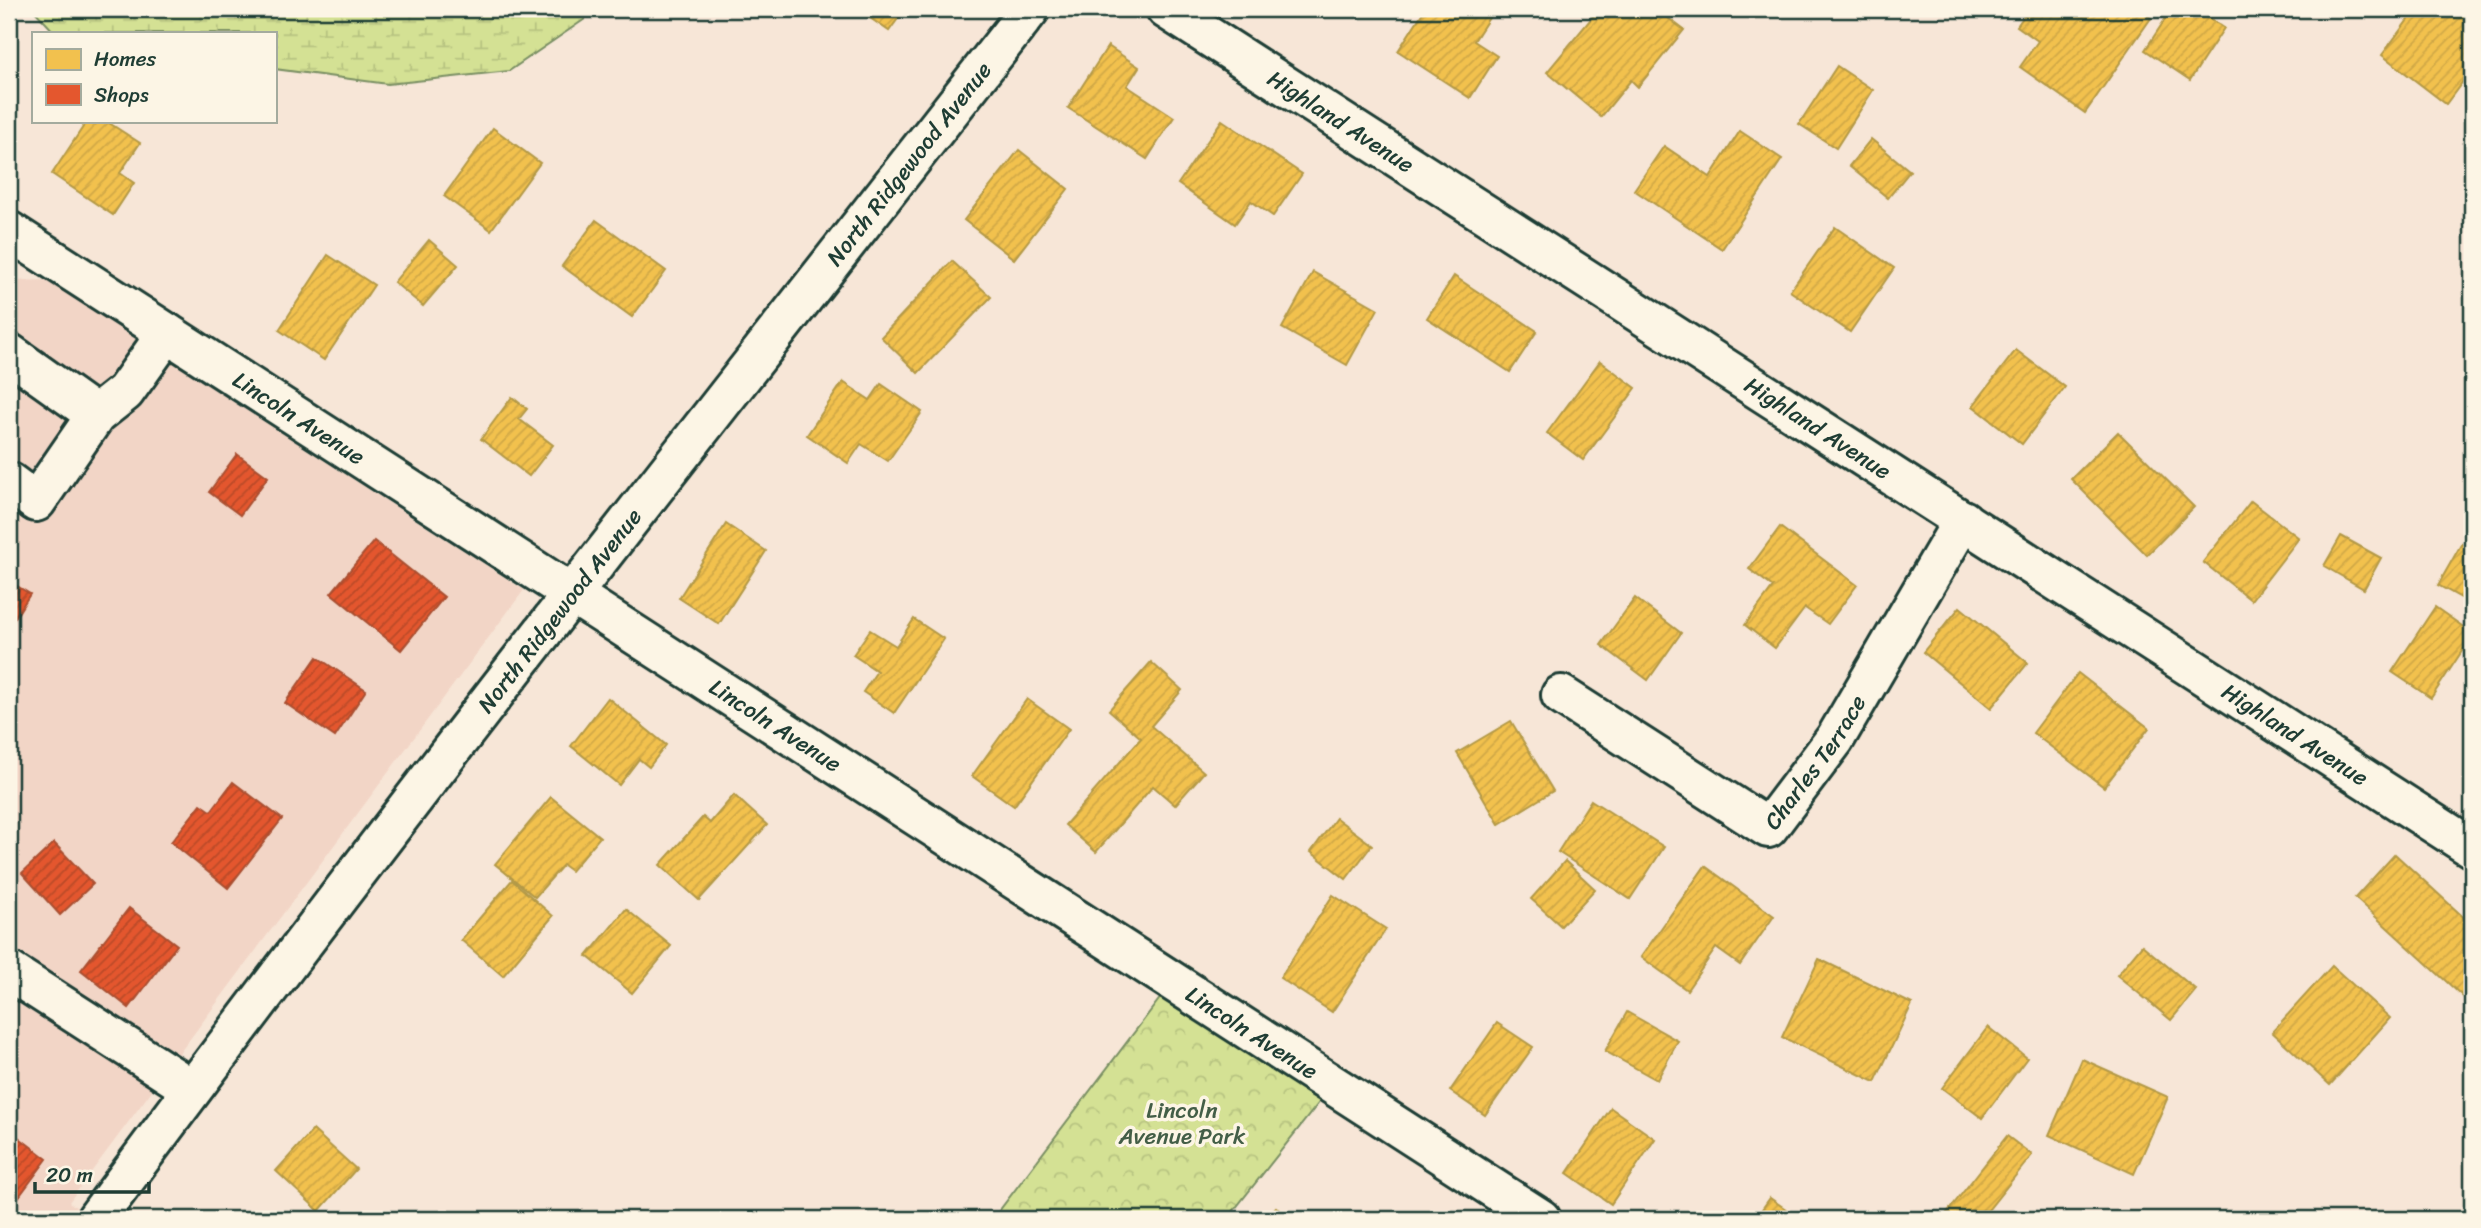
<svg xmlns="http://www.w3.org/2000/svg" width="2481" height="1228" font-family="Sriracha,sans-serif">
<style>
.built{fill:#f2d5c6}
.wetland{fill:url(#wetland-marsh);stroke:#7a8f64;stroke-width:2}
.park{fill:url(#park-crowns);stroke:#7a8f64;stroke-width:2}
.homes{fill:url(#homes-hatch);stroke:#b39946;stroke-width:2}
.shops{fill:url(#shops-hatch);stroke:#a94f30;stroke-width:2}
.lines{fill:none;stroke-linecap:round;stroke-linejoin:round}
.minor-casing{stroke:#1f3d34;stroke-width:44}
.minor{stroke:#fcf5e5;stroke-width:38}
.labels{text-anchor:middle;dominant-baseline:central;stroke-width:7;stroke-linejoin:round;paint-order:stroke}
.street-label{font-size:23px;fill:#1f3d34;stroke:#fcf5e5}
.park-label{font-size:23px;fill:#435e47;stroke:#fcf5e5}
</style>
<defs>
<pattern id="wetland-marsh" width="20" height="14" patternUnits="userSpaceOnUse" patternTransform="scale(1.75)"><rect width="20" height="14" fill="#d4e194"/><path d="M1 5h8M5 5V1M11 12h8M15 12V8" fill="none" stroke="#b6c280"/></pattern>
<pattern id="park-crowns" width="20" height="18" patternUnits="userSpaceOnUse" patternTransform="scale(1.75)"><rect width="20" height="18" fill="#d4e194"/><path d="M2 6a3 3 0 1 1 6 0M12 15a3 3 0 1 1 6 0" fill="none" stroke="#b6c280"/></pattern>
<pattern id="homes-hatch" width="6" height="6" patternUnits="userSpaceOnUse" patternTransform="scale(1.75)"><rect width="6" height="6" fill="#f2c14e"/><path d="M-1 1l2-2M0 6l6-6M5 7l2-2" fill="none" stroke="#cfa745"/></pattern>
<pattern id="shops-hatch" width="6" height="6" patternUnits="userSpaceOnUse" patternTransform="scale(1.75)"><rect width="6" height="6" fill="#e4572e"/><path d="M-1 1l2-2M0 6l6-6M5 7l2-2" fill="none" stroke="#b84928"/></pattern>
</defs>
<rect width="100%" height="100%" fill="#f7e6d7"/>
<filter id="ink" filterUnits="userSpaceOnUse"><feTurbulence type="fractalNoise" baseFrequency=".0143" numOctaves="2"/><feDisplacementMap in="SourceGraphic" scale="14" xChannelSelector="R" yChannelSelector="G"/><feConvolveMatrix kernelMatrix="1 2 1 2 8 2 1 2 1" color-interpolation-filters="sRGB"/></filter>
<g filter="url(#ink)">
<g class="built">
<polygon points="46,280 524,590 178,1055 9,946 9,281"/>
<polygon points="9,997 153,1089 69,1202 79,1209 71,1219 9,1219"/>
</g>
<polygon class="wetland" points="33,9 585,9 585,19 509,71 388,84 275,69 275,33 55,33"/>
<polygon class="park" points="1161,997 1321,1100 1227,1219 993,1219"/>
<g class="homes">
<polygon points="857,9 905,9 889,31"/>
<polygon points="1425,9 1486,9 1492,13 1474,41 1497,56 1470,98 1398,51"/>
<polygon points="1599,9 1667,9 1663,14 1684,30 1638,87 1631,80 1601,117 1547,72"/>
<polygon points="2029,9 2138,9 2151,18 2085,113 2020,67 2038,41 2017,26"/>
<polygon points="2172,9 2196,9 2224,28 2190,80 2145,50"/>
<polygon points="2416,9 2472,9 2472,69 2446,104 2382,55"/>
<polygon points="1108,46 1139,67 1127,86 1174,117 1147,159 1068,108"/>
<polygon points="1837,66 1873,90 1836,148 1799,124"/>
<polygon points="1222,120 1302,174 1273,216 1251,201 1235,224 1178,184"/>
<polygon points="87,121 106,121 140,143 120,173 134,183 113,215 52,174"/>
<polygon points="493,128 540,163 491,230 444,196"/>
<polygon points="1740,131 1782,159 1722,249 1634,190 1664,146 1710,177"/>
<polygon points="1871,139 1910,171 1888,198 1849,166"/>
<polygon points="1019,150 1068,189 1014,259 964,220"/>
<polygon points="596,220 666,271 632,317 562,266"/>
<polygon points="1835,227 1894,268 1850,332 1790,291"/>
<polygon points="429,240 458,265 423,306 394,282"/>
<polygon points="328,255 374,285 324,360 279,330"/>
<polygon points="952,261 991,297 918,373 881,337"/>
<polygon points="1313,272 1378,309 1347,365 1282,328"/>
<polygon points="1454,276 1537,331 1510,372 1427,318"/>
<polygon points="2016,350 2065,387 2022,444 1973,406"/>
<polygon points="1600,361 1636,388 1583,460 1547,433"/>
<polygon points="843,382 870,400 881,384 922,412 888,461 861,444 848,463 807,435"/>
<polygon points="512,397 527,409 519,419 553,445 529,476 481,439"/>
<polygon points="2118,432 2194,507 2147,555 2071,479"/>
<polygon points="2251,501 2299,538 2251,600 2203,562"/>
<polygon points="726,524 766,551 719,624 679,598"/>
<polygon points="1780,527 1857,585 1828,624 1805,608 1775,648 1745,625 1773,587 1749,569"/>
<polygon points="2341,536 2381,558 2364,589 2324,566"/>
<polygon points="2462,543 2472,549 2472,604 2438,585"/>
<polygon points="1635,598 1681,633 1648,680 1601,645"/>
<polygon points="1960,607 2028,663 1991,708 1923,652"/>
<polygon points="2435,607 2472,633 2472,636 2431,698 2392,672"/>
<polygon points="914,619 944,639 894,713 863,692 877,671 853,655 870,630 896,646"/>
<polygon points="1151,662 1182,690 1151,726 1204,772 1175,805 1153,786 1096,852 1065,825 1141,738 1109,710"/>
<polygon points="2078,673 2149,728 2104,787 2033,733"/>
<polygon points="608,698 666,745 649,767 639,759 619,785 571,746"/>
<polygon points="1027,699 1069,729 1014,806 972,776"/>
<polygon points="1511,721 1553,791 1499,824 1457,753"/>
<polygon points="734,795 767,825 699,900 660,865 703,817 710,823"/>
<polygon points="551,797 600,837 571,871 563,865 535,897 495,864"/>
<polygon points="1591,800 1664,847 1630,899 1558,852"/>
<polygon points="1336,818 1372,845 1346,879 1311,852"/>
<polygon points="2395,854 2472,925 2472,1005 2355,898"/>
<polygon points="1565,861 1595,889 1561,926 1531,899"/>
<polygon points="1705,866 1774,916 1740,965 1716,948 1687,990 1641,957"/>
<polygon points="512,880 553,916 503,976 461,940"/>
<polygon points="1333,895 1386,929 1332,1012 1280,978"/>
<polygon points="626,909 671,946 632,993 587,956"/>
<polygon points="2142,945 2196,990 2171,1020 2117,975"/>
<polygon points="1819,959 1912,1004 1875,1082 1782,1037"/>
<polygon points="2332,966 2390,1018 2330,1085 2272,1032"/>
<polygon points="1627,1012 1678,1041 1657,1080 1605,1051"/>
<polygon points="1497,1023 1533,1047 1485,1115 1450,1091"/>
<polygon points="1988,1027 2027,1058 1982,1118 1942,1088"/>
<polygon points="2082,1059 2168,1097 2134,1174 2049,1135"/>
<polygon points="1611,1108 1655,1139 1611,1204 1567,1173"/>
<polygon points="313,1130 356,1169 319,1211 276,1171"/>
<polygon points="2007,1136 2032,1155 1981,1219 1952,1219 1946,1214"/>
<polygon points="1770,1198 1800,1219 1755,1219"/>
<polygon points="1276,1207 1288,1219 1265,1219"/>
</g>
<g class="shops">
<polygon points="237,454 268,477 240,515 209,492"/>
<polygon points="374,541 444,597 401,650 331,593"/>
<polygon points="9,581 30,594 9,627"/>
<polygon points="317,657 366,690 335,737 285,703"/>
<polygon points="233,782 282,819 228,888 171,842 201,804 211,811"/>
<polygon points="54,843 93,884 60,915 22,873"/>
<polygon points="129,908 177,945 129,1008 81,970"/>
<polygon points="9,1130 47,1159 9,1210"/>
</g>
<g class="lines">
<g class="minor-casing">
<g id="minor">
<path id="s1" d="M1166,9L2472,848"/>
<path id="s2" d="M9,231L1541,1219"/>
<polyline points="9,353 96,415"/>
<polyline points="9,482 36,502 96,415 125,392 167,333"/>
<path id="s3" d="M1561,695L1768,828L1835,739L1963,520"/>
<polyline points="9,971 192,1089"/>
<path id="s4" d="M96,1219C399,810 716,410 1030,9"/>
</g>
</g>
<use href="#minor" class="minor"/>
</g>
</g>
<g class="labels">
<g class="street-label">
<text stroke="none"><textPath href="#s1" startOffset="208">Highland Avenue</textPath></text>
<text stroke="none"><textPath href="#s4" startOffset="1332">North Ridgewood Avenue</textPath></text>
<text stroke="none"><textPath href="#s2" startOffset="345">Lincoln Avenue</textPath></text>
<text stroke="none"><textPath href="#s1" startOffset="775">Highland Avenue</textPath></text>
<text stroke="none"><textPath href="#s4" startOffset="765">North Ridgewood Avenue</textPath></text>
<text stroke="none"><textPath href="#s2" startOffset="912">Lincoln Avenue</textPath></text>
<text stroke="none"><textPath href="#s1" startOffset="1342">Highland Avenue</textPath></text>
<text stroke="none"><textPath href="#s3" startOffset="327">Charles Terrace</textPath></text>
<text stroke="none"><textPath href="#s2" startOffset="1479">Lincoln Avenue</textPath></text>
</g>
<g class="park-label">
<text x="1182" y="1110">Lincoln<tspan x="1182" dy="26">Avenue Park</tspan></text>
</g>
</g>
<rect width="2481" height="1228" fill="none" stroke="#fcf5e5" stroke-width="35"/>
<rect x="18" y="18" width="2446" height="1193" fill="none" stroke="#1f3d34" stroke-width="2.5" filter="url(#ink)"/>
<rect x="32" y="32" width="245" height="91" fill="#fcf5e5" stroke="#a4ab9e" stroke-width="2"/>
<rect x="46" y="49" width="35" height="21" fill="#f2c14e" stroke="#a4ab9e" stroke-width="2"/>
<text x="94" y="66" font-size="21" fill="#1f3d34">Homes</text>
<rect x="46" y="84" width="35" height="21" fill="#e4572e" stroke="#a4ab9e" stroke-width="2"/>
<text x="94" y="102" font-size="21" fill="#1f3d34">Shops</text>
<path d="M35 1182v10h114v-10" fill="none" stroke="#1f3d34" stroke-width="3.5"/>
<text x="46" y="1182" font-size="21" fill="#1f3d34" stroke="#fcf5e5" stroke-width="5" paint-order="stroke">20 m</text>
</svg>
